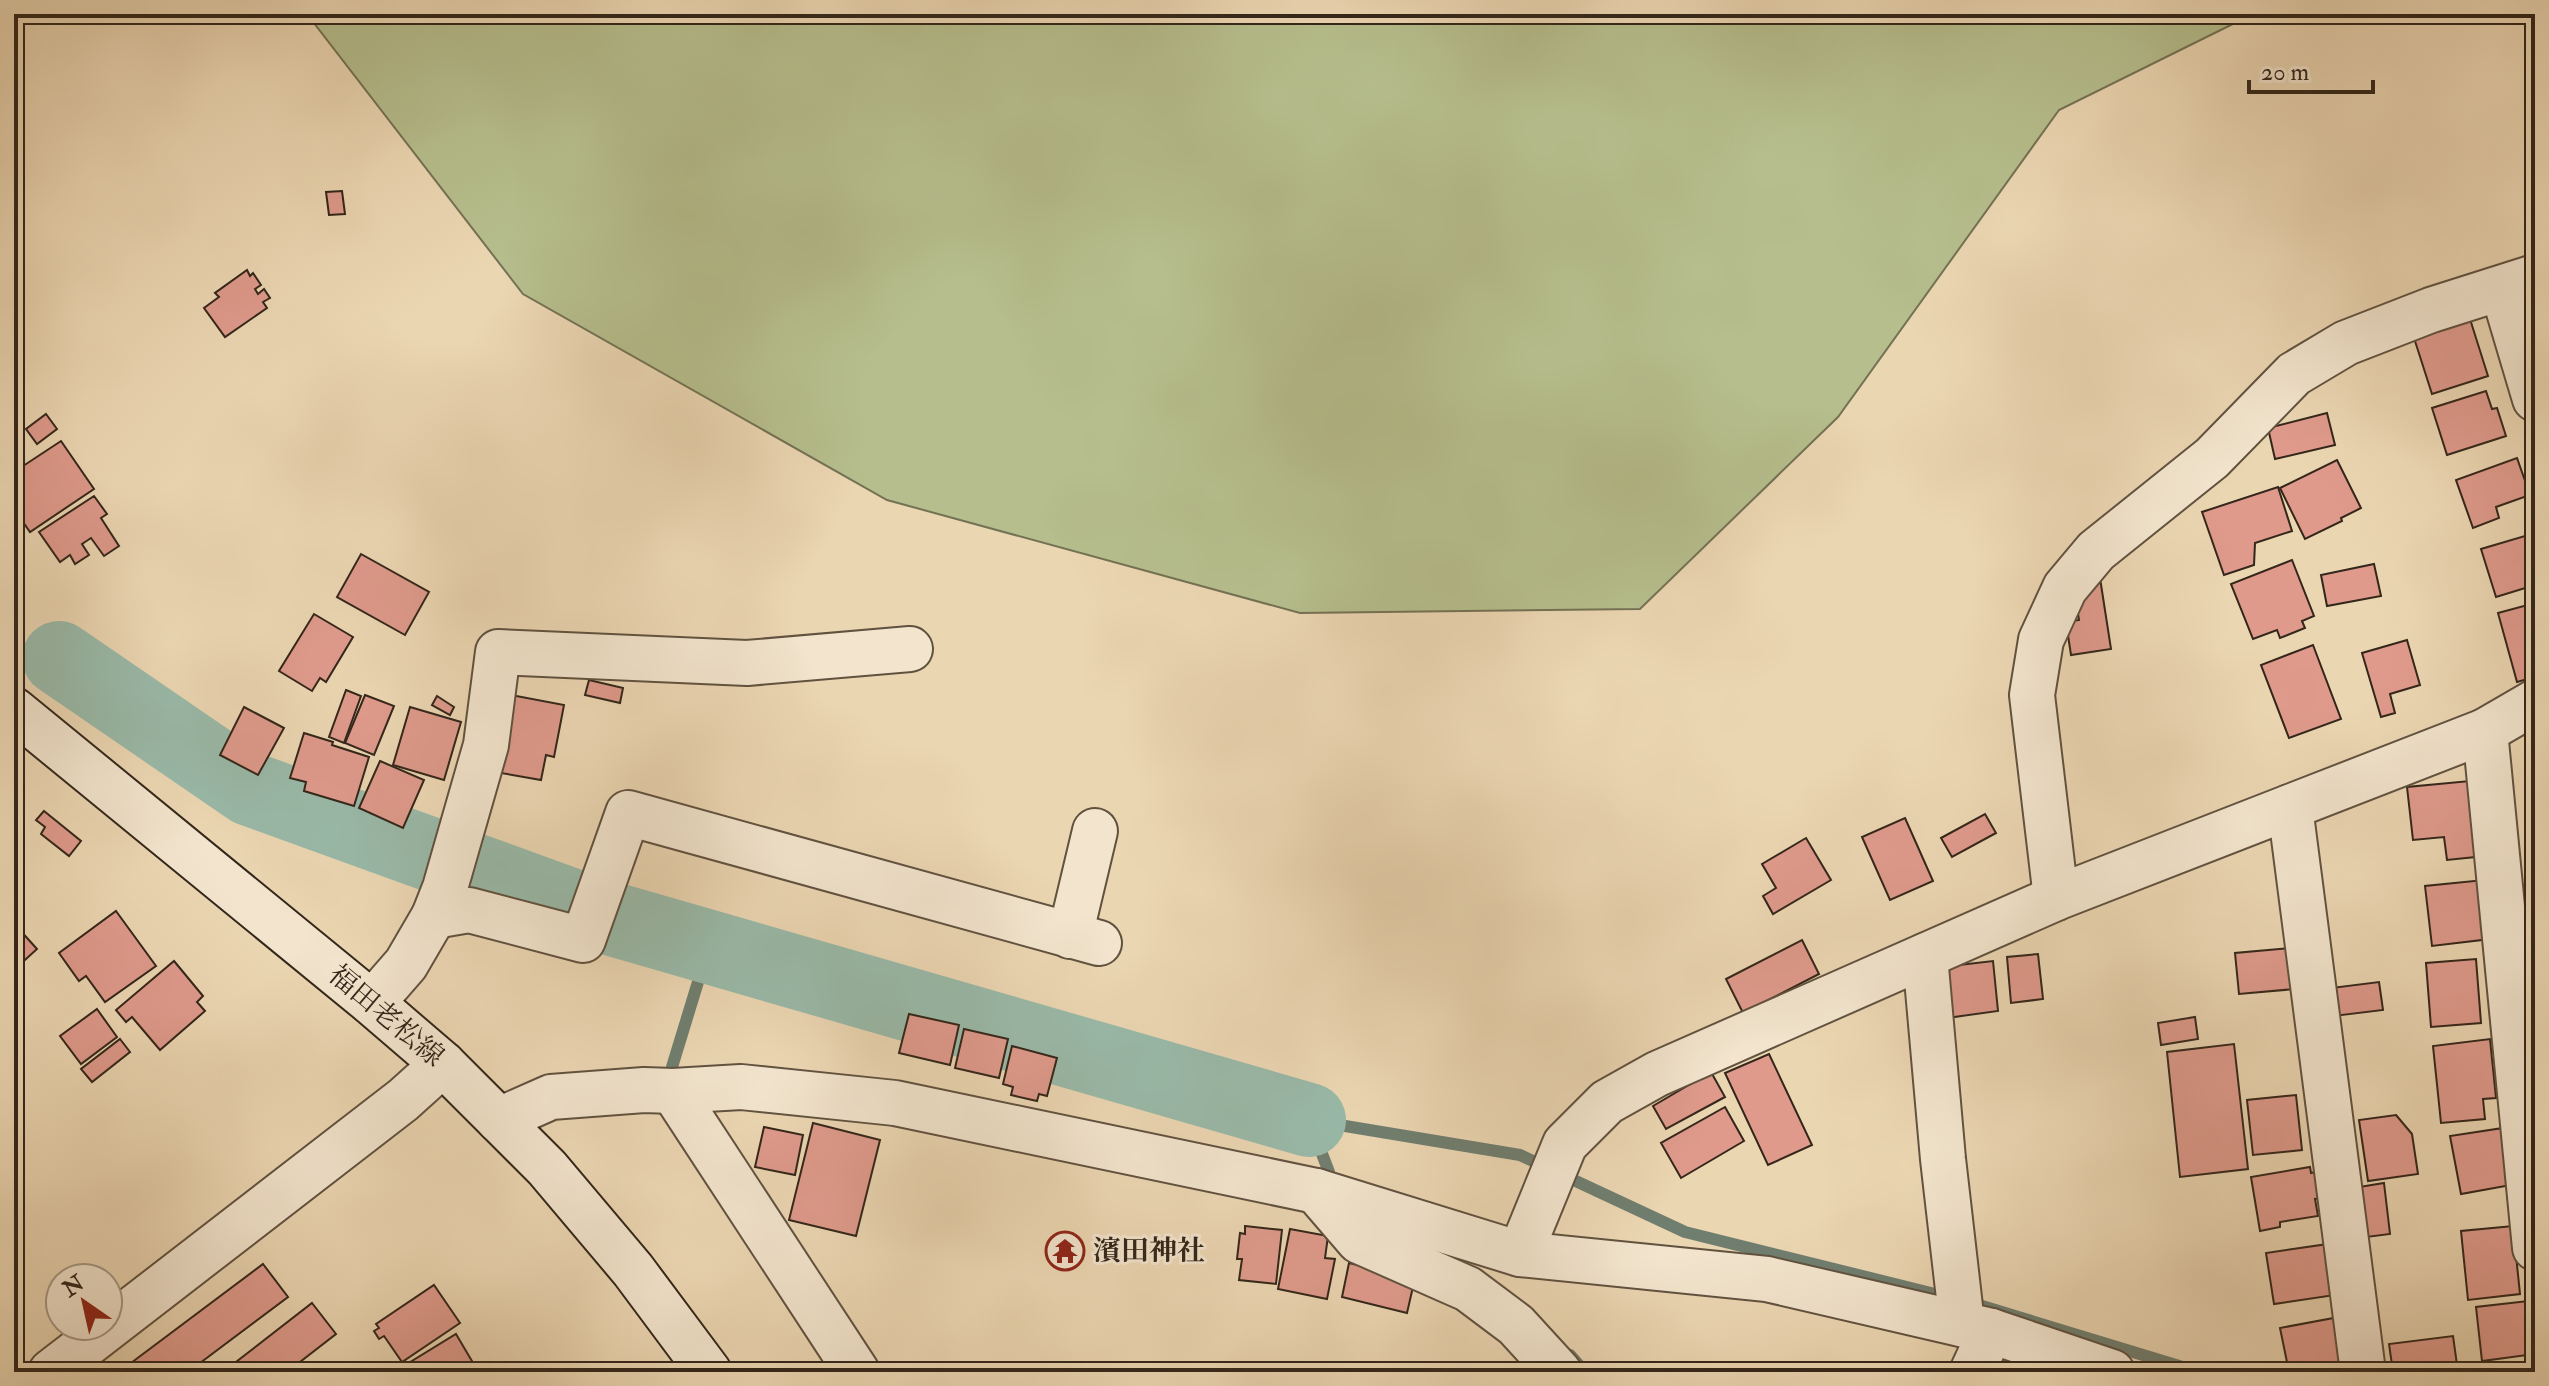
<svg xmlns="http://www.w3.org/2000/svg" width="2549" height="1386" font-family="'IM FELL Double Pica','Noto Serif JP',serif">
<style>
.green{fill:#b6be8d;stroke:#747254;stroke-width:2}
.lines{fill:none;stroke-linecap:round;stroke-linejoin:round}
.stream{stroke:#707e6f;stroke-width:12}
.river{stroke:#99b9a8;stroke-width:74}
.building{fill:#df9a8c;stroke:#33261a;stroke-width:2}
.street-casing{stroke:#615240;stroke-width:48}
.secondary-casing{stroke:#33261a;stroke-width:48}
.street{stroke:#f2e4cd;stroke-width:44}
.secondary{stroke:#f2e4cd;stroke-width:44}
.labels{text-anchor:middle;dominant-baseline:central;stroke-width:6;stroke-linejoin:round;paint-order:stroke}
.street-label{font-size:28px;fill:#33261a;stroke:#f2e4cd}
.poi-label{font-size:28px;font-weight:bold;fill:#33261a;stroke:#f2e4cd;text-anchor:start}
</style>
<rect width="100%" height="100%" fill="#ebd6b2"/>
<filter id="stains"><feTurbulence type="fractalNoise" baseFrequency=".0025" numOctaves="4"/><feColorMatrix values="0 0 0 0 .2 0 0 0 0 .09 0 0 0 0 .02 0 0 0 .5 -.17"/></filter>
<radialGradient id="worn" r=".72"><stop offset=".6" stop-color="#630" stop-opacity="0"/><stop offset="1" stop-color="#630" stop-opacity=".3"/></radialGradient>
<polygon class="green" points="307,14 2253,14 2059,110 1838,417 1640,609 1300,613 887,500 523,294"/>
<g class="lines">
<g class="stream">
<polyline points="674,1071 672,1067 709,946"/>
<polyline points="1309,1120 1520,1155 1685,1232 1951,1298"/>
<polyline points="1309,1120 1329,1172"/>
<polyline points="1969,1302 2199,1372"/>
<polyline points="1570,1355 1585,1372"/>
</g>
<polyline class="river" points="59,658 250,789 595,914 1309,1120"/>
</g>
<g class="building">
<polygon points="342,191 345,214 329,215 326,192"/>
<polygon points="247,270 250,276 253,273 261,285 255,289 258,294 264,289 270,298 263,302 267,308 225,337 204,308 219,297 215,293"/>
<polygon points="2470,319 2488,376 2432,394 2414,338"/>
<polygon points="2486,391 2492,409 2497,408 2506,436 2447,455 2432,408"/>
<polygon points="2327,413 2335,445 2275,459 2268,428"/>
<polygon points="46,414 57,429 37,444 26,429"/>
<polygon points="61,441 94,489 30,532 14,509 14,472"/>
<polygon points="2517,458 2530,495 2496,507 2499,518 2473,528 2456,480"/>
<polygon points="2337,460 2361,508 2341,518 2342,521 2305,539 2280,488"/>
<polygon points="2278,487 2292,531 2255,543 2254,565 2224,575 2202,512"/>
<polygon points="94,496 107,514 101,518 119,546 104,556 91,538 82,544 89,555 75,564 70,555 60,562 39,532"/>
<polygon points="2535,533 2535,585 2496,597 2481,549"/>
<polygon points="361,554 429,592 405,635 337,597"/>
<polygon points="2292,560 2314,616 2302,621 2305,628 2280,638 2277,630 2253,639 2231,584"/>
<polygon points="2374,564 2381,596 2327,606 2321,575"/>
<polygon points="2100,578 2111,649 2071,655 2066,622 2079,620 2073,583"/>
<polygon points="2535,603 2535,677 2517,682 2498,613"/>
<polygon points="314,614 353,637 326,682 320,678 312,691 279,671"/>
<polygon points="2407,640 2420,685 2390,694 2395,713 2381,717 2362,653"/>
<polygon points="2313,645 2341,719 2289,738 2261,665"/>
<polygon points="589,680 623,688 620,703 585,695"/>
<polygon points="346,690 361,696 344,743 329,737"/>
<polygon points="365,695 394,706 374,755 345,743"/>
<polygon points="511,695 564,705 554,757 546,755 541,780 495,772"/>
<polygon points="437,696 454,707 450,715 432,705"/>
<polygon points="244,707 284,728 258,775 220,755"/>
<polygon points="410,707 461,722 444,780 393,765"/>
<polygon points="304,733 333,742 332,745 369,757 354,806 304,791 306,782 290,778"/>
<polygon points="380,761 424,780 403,828 359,808"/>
<polygon points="2470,781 2485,856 2447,860 2444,837 2413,840 2407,787"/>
<polygon points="44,811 81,841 69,856 41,834 45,827 36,820"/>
<polygon points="1985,814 1996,833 1952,857 1941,838"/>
<polygon points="1905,818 1933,881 1890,900 1862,837"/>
<polygon points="1806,838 1831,880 1773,914 1763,896 1776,888 1762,864"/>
<polygon points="2484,880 2490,939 2432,946 2425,886"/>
<polygon points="116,911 156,966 105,1002 86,976 79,981 59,953"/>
<polygon points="19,929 37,949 14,970 14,934"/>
<polygon points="1802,940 1819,974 1743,1013 1726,979"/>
<polygon points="2291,948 2295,989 2239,994 2235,953"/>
<polygon points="2038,954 2043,999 2011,1003 2007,957"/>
<polygon points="2476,959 2481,1023 2431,1027 2426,963"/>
<polygon points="174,961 203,996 197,1002 205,1011 160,1050 132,1017 126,1022 116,1010"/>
<polygon points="1993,961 1998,1011 1947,1018 1942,967"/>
<polygon points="2379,982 2383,1010 2334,1016 2331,988"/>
<polygon points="97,1009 117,1037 81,1064 60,1036"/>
<polygon points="909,1014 959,1025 950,1065 899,1053"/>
<polygon points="2195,1017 2198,1039 2161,1045 2158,1023"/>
<polygon points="964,1029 1008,1039 999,1078 955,1068"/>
<polygon points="120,1039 130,1052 92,1082 81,1069"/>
<polygon points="2490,1039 2496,1098 2483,1099 2485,1119 2441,1123 2433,1046"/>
<polygon points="2234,1044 2248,1169 2180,1177 2167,1052"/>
<polygon points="1012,1046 1057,1058 1047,1096 1039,1094 1037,1101 1011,1095 1013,1087 1003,1084"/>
<polygon points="1769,1054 1812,1145 1768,1165 1725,1073"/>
<polygon points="1711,1072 1725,1097 1666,1129 1653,1106"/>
<polygon points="2296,1095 2302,1150 2253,1155 2247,1100"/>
<polygon points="1725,1107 1744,1141 1681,1178 1661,1143"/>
<polygon points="2396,1115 2412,1134 2418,1174 2368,1181 2359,1120"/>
<polygon points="813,1123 880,1140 856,1236 789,1220"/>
<polygon points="764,1127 803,1135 795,1175 755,1167"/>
<polygon points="2503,1128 2511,1185 2461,1194 2450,1136"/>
<polygon points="2310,1167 2311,1173 2323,1170 2327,1198 2315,1199 2318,1216 2280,1222 2280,1227 2260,1231 2251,1177"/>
<polygon points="2384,1183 2390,1234 2359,1238 2353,1188"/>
<polygon points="1245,1226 1282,1230 1276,1284 1239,1280 1242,1259 1237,1259 1240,1233 1245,1234"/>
<polygon points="2513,1226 2520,1294 2468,1300 2461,1231"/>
<polygon points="1290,1229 1328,1236 1325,1258 1335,1259 1327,1299 1278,1289"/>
<polygon points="2328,1244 2335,1295 2274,1304 2266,1253"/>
<polygon points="1349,1263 1415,1278 1407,1313 1342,1297"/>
<polygon points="263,1264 288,1297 188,1372 119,1372"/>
<polygon points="434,1285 460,1323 402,1362 384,1336 379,1339 374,1331 379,1328 376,1324"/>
<polygon points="2528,1301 2535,1354 2482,1361 2476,1307"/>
<polygon points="312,1303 336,1334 287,1372 223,1372"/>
<polygon points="2339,1317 2347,1362 2289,1372 2280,1328"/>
<polygon points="456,1334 476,1368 469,1372 394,1372"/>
<polygon points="2453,1336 2458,1372 2393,1372 2389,1344"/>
<polygon points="2010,1362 2037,1372 2006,1372"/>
</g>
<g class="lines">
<g class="street-casing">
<g id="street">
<polyline points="2502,288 2535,399"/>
<polyline points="2485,731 2535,1248"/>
<polyline points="2290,807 2363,1372"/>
<polyline points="2056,898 2032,695 2041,640 2065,588 2096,551 2212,458 2294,374 2346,343 2431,310 2535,277"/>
<polyline points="434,916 469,910 583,940 628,813 1099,943"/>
<polyline points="1070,936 1095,831"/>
<polyline points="1925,956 1943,1159 1962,1324"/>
<polyline points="372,1003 406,964 434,916 445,888 486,745 498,652 747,663 910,649"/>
<polyline points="673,1091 857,1372"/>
<polyline points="499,1120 551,1097 644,1090 673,1091 741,1087 895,1103 1316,1191 1520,1254 1767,1279 1991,1331 2112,1372"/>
<polyline points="1316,1191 1359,1241 1468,1289 1516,1325 1559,1372"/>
<polyline points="1520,1254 1565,1144 1607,1102 1657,1074 2056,898 2485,731 2535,702"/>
<polyline points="51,1372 403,1100 443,1064"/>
<polyline points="1972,1372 1991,1331"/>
</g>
</g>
<g class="secondary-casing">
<polyline id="secondary" points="14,710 372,1003 443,1064 547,1168 633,1270 709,1372"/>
</g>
<use href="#street" class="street"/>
<use href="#secondary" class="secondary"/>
</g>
<defs>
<g id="temple-ring" transform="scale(2)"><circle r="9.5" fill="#f2e4cd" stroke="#8f2418" stroke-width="1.5"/><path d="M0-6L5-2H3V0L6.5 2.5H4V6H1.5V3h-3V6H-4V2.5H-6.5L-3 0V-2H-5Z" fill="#8f2418"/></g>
</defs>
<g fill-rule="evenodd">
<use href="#temple-ring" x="1065" y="1251"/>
</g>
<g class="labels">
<g class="street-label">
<text transform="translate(386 1016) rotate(40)">福田老松線</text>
</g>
<g class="poi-label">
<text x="1093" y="1251">濱田神社</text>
</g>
</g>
<rect width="2549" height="1386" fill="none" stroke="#ebd6b2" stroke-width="48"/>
<rect x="16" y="16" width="2517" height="1354" fill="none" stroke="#33261a" stroke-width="4"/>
<rect x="24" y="24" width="2501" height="1338" fill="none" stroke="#33261a" stroke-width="2"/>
<g transform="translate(84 1302) rotate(326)"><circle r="38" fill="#f2e4cd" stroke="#a69885" stroke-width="2"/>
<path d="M0-6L14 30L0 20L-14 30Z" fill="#8f2418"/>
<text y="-12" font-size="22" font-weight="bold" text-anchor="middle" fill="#33261a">N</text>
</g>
<path d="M2249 80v12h124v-12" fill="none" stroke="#33261a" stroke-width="4"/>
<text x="2261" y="80" font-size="24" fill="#33261a" stroke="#f2e4cd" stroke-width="6" paint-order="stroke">20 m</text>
<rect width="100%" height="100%" filter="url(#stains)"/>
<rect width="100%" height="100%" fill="url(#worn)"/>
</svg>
